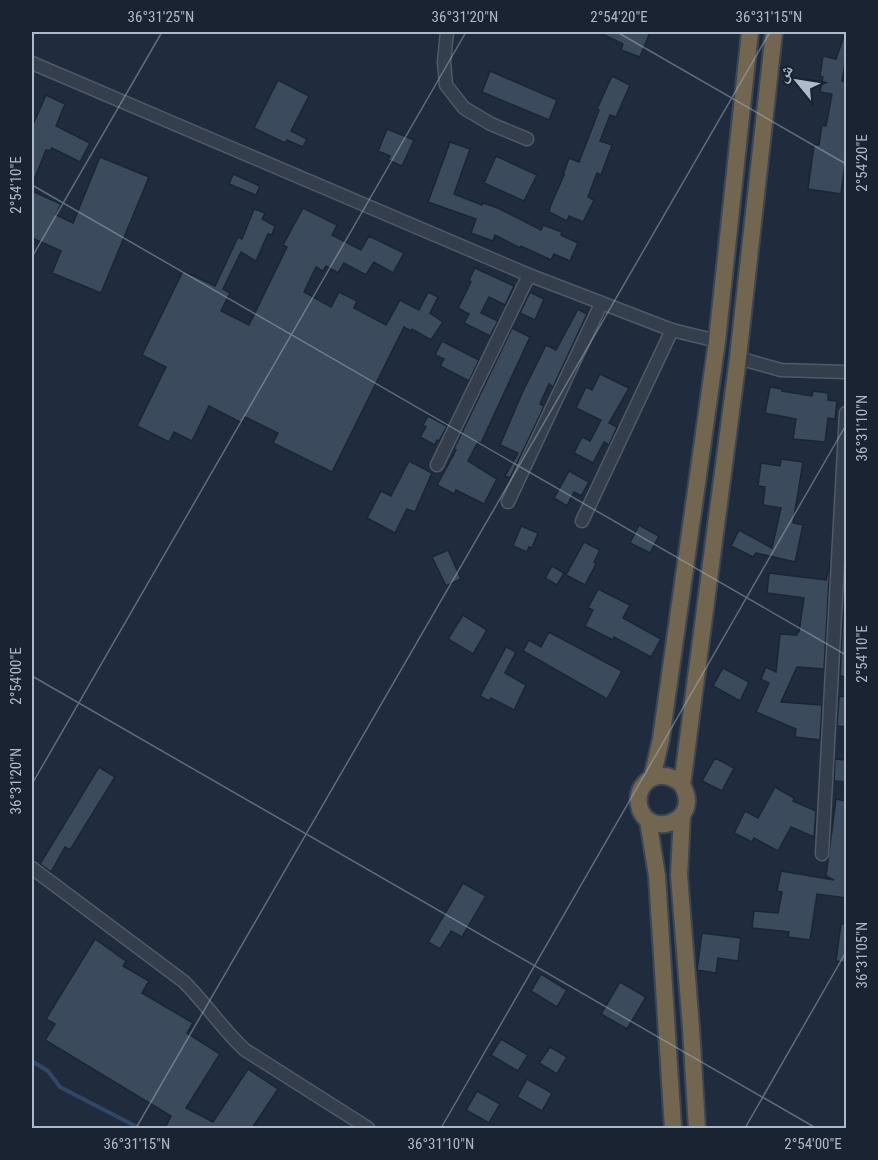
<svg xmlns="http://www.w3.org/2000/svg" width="878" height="1160" font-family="'Roboto Condensed','Noto Naskh Arabic',sans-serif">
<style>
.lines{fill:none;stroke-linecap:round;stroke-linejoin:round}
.stream{stroke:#324766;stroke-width:4}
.building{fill:#3c4a5d;stroke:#1b2533;stroke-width:1.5}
.minor-casing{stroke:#4f5967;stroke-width:15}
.highway-casing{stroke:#3c4654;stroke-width:20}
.minor{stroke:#343e4d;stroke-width:12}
.highway{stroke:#736650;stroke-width:16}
.ticks{fill:none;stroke:#afb9c9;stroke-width:1.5;stroke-opacity:0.45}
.neatline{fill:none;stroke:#afb9c9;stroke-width:2}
.ticks-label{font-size:15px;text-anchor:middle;fill:#afb9c9}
</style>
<rect width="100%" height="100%" fill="#202c3d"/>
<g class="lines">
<polyline class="stream" points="32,1061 48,1071 60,1087 139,1128"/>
</g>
<g class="building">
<polygon points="598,32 650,32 640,57 621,50 623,44"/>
<polygon points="845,33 846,58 842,81 846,82 846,155 841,194 808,189 814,145 819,145 822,125 826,126 832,94 820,92 823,77 820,76 823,56 836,59"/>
<polygon points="490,71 557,100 549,120 482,92"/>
<polygon points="612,76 630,85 616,117 610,115 600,141 612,145 601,175 597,173 588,197 594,200 583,222 569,216 567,221 549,212 550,207 564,175 563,175 569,158 579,162 599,110 597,109"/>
<polygon points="278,80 309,96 291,131 307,139 303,147 287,140 285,143 254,128"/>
<polygon points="46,95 65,104 56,126 90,143 80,162 52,148 50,151 46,150 32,185 32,127"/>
<polygon points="387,129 414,140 402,166 388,160 390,156 378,151"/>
<polygon points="450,142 470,149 454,194 482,205 483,203 498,208 541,230 543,225 562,232 561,235 578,243 570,261 554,254 551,260 521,246 520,248 495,235 493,241 471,233 476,219 428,202"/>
<polygon points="496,156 537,175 524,201 484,183"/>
<polygon points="100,157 149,177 101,293 52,273 61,251 32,238 32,191 61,204 56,215 73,223"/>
<polygon points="233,174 260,186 256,195 229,184"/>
<polygon points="303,208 337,225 332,235 361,250 369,236 404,253 393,273 374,262 366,275 344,263 338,273 326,266 323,271 316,267 304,292 331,307 339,292 357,301 354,308 386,325 400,300 419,310 428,292 438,297 430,313 443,322 431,340 412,329 411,331 404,327 332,472 273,443 278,433 245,417 242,423 209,406 192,441 174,432 169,442 137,426 166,367 142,355 183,271 215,286 238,237 242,239 254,209 265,213 262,219 275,226 272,235 268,234 256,261 241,252 223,289 230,293 221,311 249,325 287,247 283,245"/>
<polygon points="475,268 514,286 505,305 489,297 481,313 498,321 490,336 464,323 469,314 458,308 471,282 469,280"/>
<polygon points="530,292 544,299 535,320 520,313"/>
<polygon points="578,309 587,314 553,387 549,384 540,404 544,406 541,413 510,478 505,476 518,453 500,445 523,391 546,345 556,350"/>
<polygon points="512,328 530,337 481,443 478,442 468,461 497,479 484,504 456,490 454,494 437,485 456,450 454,449"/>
<polygon points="442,341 479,360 469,381 440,366 444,359 435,355"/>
<polygon points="600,374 629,388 609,423 617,427 609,445 604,442 593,463 574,453 582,437 590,441 601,420 576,408 586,387 592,390"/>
<polygon points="770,387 782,389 782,391 812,396 813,391 828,393 828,400 837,401 835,419 828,418 825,442 793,439 796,419 765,413"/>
<polygon points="428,416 447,426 439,441 437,440 435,445 420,437 426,427 423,425"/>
<polygon points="781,459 803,462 793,523 803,525 795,562 756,553 753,557 731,546 739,530 772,548 781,508 763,505 765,487 758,486 761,463 780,466"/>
<polygon points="409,461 432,473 415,512 407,509 395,533 367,518 381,491 391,496"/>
<polygon points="569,471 589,482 581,496 574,492 567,506 554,498"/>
<polygon points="639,525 659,536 650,553 630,543"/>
<polygon points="521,526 538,533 532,548 529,547 527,552 513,546"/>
<polygon points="584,542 600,550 594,562 596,564 585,585 566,575"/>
<polygon points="448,550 461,579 446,586 432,557"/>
<polygon points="830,562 824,669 797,667 781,702 822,705 820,740 795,737 796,729 756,712 769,683 761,679 766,667 776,672 780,634 797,635 797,632 799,632 804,598 767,593 769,573 826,580"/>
<polygon points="552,566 564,573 557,585 545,578"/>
<polygon points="598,589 630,605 623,618 661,639 651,657 614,637 613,640 585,626 593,610 588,608"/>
<polygon points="463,615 487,630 473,654 448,639"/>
<polygon points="843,615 846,615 846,677 840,676"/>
<polygon points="549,632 622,671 607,699 523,651 529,640 541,647"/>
<polygon points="506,647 516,652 505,673 526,685 514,710 491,698 489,701 480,696"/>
<polygon points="723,668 749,682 740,701 713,686"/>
<polygon points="839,696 846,697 846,727 837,726"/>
<polygon points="715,758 734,768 722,791 702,781"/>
<polygon points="835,759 846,760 846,782 834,781"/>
<polygon points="99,767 115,777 70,850 65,847 51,872 40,864"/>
<polygon points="775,787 794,798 793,801 816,811 814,837 791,827 778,851 754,838 752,842 734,833 745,811 758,818"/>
<polygon points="836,799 846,801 846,898 817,894 810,940 788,937 789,932 752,928 754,911 778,913 782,892 777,891 781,871 834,880 826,876"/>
<polygon points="463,883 486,896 462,937 451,931 440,949 428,942"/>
<polygon points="841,924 846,924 846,963 836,961"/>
<polygon points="702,933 741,938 738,961 718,958 716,973 697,970"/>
<polygon points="95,939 126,961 123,966 149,981 142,993 193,1023 187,1033 220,1054 186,1108 213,1122 248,1069 278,1089 252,1128 165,1128 171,1116 45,1040 55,1024 46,1019"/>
<polygon points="541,974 567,990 557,1007 531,991"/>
<polygon points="620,982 646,997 627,1029 601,1014"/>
<polygon points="501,1039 528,1055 518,1071 491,1055"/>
<polygon points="550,1047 567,1057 557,1074 539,1063"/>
<polygon points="527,1079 552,1093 542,1111 517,1097"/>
<polygon points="477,1091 500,1104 489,1123 466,1110"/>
</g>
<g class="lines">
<g class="minor-casing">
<g id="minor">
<polyline points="447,32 444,62 446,85 464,108 491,124 527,139"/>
<polyline points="32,63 529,275 672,330 717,341"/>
<polyline points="738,358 781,370 846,372"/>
<polyline points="437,465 529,275"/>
<polyline points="508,502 601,304"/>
<polyline points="582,521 672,330"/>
<polyline points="822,854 846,413"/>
<path d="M32,868L183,981C205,1002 222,1029 245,1050L368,1128"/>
</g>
</g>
<g class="highway-casing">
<g id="highway">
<polyline points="652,778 661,739 717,341 750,32"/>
<path d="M682,785C670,773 652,772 642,787C639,792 638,799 639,805C646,841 704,822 682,785L738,358L774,32"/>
<polyline points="682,815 679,875 691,1028 697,1128"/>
<polyline points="648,820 657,876 673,1128"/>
</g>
</g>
<use href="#minor" class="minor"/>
<use href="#highway" class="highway"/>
</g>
<path class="ticks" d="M617,32L846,164M32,185L846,655M32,257L162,32M32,676L816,1128M32,784L466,32M136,1128L770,32M441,1128L846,425M745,1128L846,952"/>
<rect width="878" height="1160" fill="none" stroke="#192331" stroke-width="66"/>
<g transform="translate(797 81) rotate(300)" stroke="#192331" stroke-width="4.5" paint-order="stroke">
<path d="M0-4.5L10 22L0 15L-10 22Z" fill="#afb9c9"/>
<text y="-9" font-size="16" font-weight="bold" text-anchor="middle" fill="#afb9c9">ش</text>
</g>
<rect x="33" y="33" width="812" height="1094" class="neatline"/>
<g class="ticks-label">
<text x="161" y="22">36°31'25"N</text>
<text x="465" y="22">36°31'20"N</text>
<text x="619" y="22">2°54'20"E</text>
<text x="769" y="22">36°31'15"N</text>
<text transform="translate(862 163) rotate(-90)" y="5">2°54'20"E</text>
<text transform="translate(16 185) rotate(-90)" y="5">2°54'10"E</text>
<text transform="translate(862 428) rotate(-90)" y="5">36°31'10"N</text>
<text transform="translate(862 654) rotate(-90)" y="5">2°54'10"E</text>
<text transform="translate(16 676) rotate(-90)" y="5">2°54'00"E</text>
<text transform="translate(16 781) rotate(-90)" y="5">36°31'20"N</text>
<text transform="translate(862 955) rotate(-90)" y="5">36°31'05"N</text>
<text x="137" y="1149">36°31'15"N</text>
<text x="441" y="1149">36°31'10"N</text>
<text x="813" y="1149">2°54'00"E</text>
</g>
</svg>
